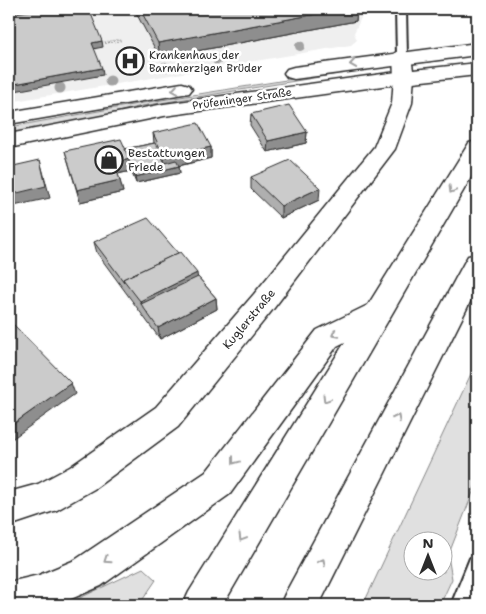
<svg xmlns="http://www.w3.org/2000/svg" width="486" height="614" font-family="'Shantell Sans',sans-serif">
<style>
.built{fill:#efefef}
.green{fill:#e0e0e0;stroke:#868686;fill-rule:evenodd}
.lines{fill:none;stroke-linecap:round;stroke-linejoin:round}
.lane-casing{stroke:#2b2b2b;stroke-width:4}
.street-casing{stroke:#2b2b2b;stroke-width:3}
.secondary-casing{stroke:#2b2b2b;stroke-width:3}
.highway-casing{stroke:#2b2b2b;stroke-width:3}
.path{stroke:#2b2b2b;stroke-width:2.5;stroke-dasharray:0.5 2.5;stroke-linecap:butt}
.lane{fill:#fff;fill-rule:evenodd}
.street{fill:#fff;fill-rule:evenodd}
.secondary{fill:#fff;fill-rule:evenodd}
.highway{fill:#fff;fill-rule:evenodd}
.tree{fill:#a3a3a3}
.wall{fill:#afafaf;stroke:#2b2b2b}
.shaded-wall{fill:#8e8e8e;stroke:#2b2b2b}
.building{fill:#cbcbcb;stroke:#2b2b2b}
.oneway{stroke:#a0a0a0}
.labels{text-anchor:middle;dominant-baseline:central;stroke-width:5;stroke-linejoin:round;paint-order:stroke}
.far-poi-label{font-size:11px;fill:#2b2b2b;stroke:#fff;text-anchor:start}
.far-street-label{font-size:11px;fill:#2b2b2b;stroke:#fff}
.poi-label{font-size:12px;fill:#2b2b2b;stroke:#fff;text-anchor:start}
.street-label{font-size:12px;fill:#2b2b2b;stroke:#fff}
</style>
<rect width="100%" height="100%" fill="#fff"/>
<filter id="ink" filterUnits="userSpaceOnUse"><feTurbulence type="fractalNoise" baseFrequency=".02" numOctaves="2"/><feDisplacementMap in="SourceGraphic" scale="10" xChannelSelector="R" yChannelSelector="G"/><feConvolveMatrix kernelMatrix="1 2 1 2 8 2 1 2 1" color-interpolation-filters="sRGB"/></filter>
<g filter="url(#ink)">
<polygon class="built" points="9,9 365,9 354,33 357,40 351,45 9,102"/>
<g class="green">
<polygon points="336,72 338,74 142,106 101,116 9,134 10,127 143,103"/>
<path d="M477,361V482L448,556L452,579L440,605H363ZM414,542H444V572H414Z"/>
<polygon points="143,568 156,580 139,605 65,605"/>
</g>
<g class="lines">
<g class="lane-casing">
<g id="lane">
<polygon points="396,9 406,9 407,57 402,60 397,57"/>
<polygon points="477,555 477,590 471,605 451,605 470,558"/>
</g>
</g>
<g class="street-casing">
<polygon id="street" points="402,51 409,53 411,57 414,77 412,103 395,149 274,308 178,427 94,489 57,510 9,526 9,492 38,484 70,467 156,407 254,294 374,147 392,103 394,77 393,57 395,53"/>
</g>
<g class="secondary-casing">
<g id="secondary">
<polygon points="477,43 477,55 294,79 287,77 284,73 287,69 294,67"/>
<polygon points="477,63 477,75 404,83 164,116 9,148 9,134 164,104 404,71"/>
<polygon points="182,83 189,85 192,89 189,93 9,124 9,112"/>
</g>
</g>
<g class="highway-casing">
<g id="highway">
<polygon points="477,141 477,167 223,605 183,605 189,592 345,342 337,346 230,494 101,586 57,605 9,605 9,582 39,575 75,560 206,472 317,330 368,305 469,143"/>
<polygon points="477,254 477,288 319,605 280,605 286,592 464,263 468,256"/>
</g>
</g>
<polyline class="path" points="102,43 121,40"/>
<use href="#lane" class="lane"/>
<use href="#street" class="street"/>
<use href="#secondary" class="secondary"/>
<use href="#highway" class="highway"/>
</g>
<g class="tree">
<circle cx="300" cy="46" r="5"/>
<circle cx="217" cy="60" r="5"/>
<circle cx="165" cy="67" r="5"/>
<circle cx="110" cy="81" r="5.5"/>
<circle cx="60" cy="88" r="5.5"/>
</g>
<g class="wall">
<polygon points="134,9 357,9 356,21 160,58"/>
<polygon points="251,114 307,132 306,143 267,152 250,125"/>
<polygon points="153,133 211,147 211,158 179,166 180,173 136,183 131,171 118,174 123,192 80,202 65,151 125,149 154,143"/>
<polygon points="251,177 319,200 281,218 251,189"/>
<polygon points="94,242 198,277 216,298 217,309 160,339 97,253"/>
</g>
<g class="shaded-wall">
<polygon points="344,9 357,9 356,21 160,58 158,43"/>
<polygon points="102,41 103,47 93,49 92,43"/>
<polygon points="102,68 103,75 9,92 9,85"/>
<polygon points="307,132 306,143 267,152 268,141"/>
<polygon points="211,147 211,158 165,169 164,157"/>
<polygon points="130,159 132,171 116,174 114,163"/>
<polygon points="40,160 50,198 9,207 9,195"/>
<polygon points="179,166 180,173 136,183 135,177"/>
<polygon points="120,180 123,192 80,202 77,190"/>
<polygon points="320,188 319,200 281,218 281,206"/>
<polygon points="197,273 199,288 141,304 140,301"/>
<polygon points="216,298 217,309 160,339 158,328"/>
<polygon points="71,383 75,394 9,441 9,427"/>
</g>
<g class="building">
<polygon points="41,9 89,9 102,41 92,43 102,68 9,85 9,14"/>
<polygon points="140,9 344,9 158,43"/>
<polygon points="289,105 307,132 268,141 251,114"/>
<polygon points="198,123 211,147 164,157 153,133"/>
<polygon points="121,139 130,159 114,163 120,180 77,190 65,151"/>
<polygon points="155,143 165,163 176,160 179,166 135,177 125,149"/>
<polygon points="40,160 46,186 9,195 9,167"/>
<polygon points="290,160 320,188 281,206 251,177"/>
<polygon points="148,218 178,253 123,279 124,282 94,242"/>
<polygon points="180,252 197,273 140,301 123,279"/>
<polygon points="198,277 216,298 158,328 141,304"/>
<polygon points="9,320 71,383 9,427"/>
</g>
<defs><path id="oneway-chevron" d="M-2-3.5L2.5 0L-2 3.5" fill="none" stroke-width="1.6" stroke-linecap="round" stroke-linejoin="round" transform="scale(1.25)"/></defs>
<g class="oneway">
<use href="#oneway-chevron" transform="translate(353 64) rotate(172)"/>
<use href="#oneway-chevron" transform="translate(175 90) rotate(172)"/>
<use href="#oneway-chevron" transform="translate(452 190) rotate(121)"/>
<use href="#oneway-chevron" transform="translate(335 334) rotate(153)"/>
<use href="#oneway-chevron" transform="translate(326 399) rotate(121)"/>
<use href="#oneway-chevron" transform="translate(397 418) rotate(-63)"/>
<use href="#oneway-chevron" transform="translate(235 461) rotate(127)"/>
<use href="#oneway-chevron" transform="translate(242 538) rotate(121)"/>
<use href="#oneway-chevron" transform="translate(107 560) rotate(146)"/>
<use href="#oneway-chevron" transform="translate(322 562) rotate(-63)"/>
</g>
</g>
<defs>
<g id="hospital-ring" transform="scale(1.4375)"><circle r="9.5" fill="#fff" stroke="#2b2b2b" stroke-width="1.5"/><path d="M-5-5h3v3.5h4V-5h3V5h-3V1.5h-4V5h-3Z" fill="#2b2b2b"/></g>
<g id="shop-ring" transform="scale(1.4375)"><circle r="9.5" fill="#fff" stroke="#2b2b2b" stroke-width="1.5"/><path d="M-5-2.5h2.3a2.7 3.5 0 0 1 5.4 0H5L5.5 6h-11ZM-1.5-2.5h3a1.5 2.3 0 0 0-3 0Z" fill="#2b2b2b"/></g>
</defs>
<g fill-rule="evenodd">
<use href="#hospital-ring" x="130" y="61"/>
<use href="#shop-ring" x="109" y="160"/>
</g>
<g class="labels">
<g class="far-poi-label">
<text x="149" y="55">Krankenhaus der<tspan x="149" dy="13">Barmherzigen Brüder</tspan></text>
</g>
<g class="far-street-label">
<text transform="translate(242 99) rotate(-8)">Prüfeninger Straße</text>
</g>
<g class="poi-label">
<text x="128" y="153">Bestattungen<tspan x="128" dy="14">Friede</tspan></text>
</g>
<g class="street-label">
<text transform="translate(249 319) rotate(-50)">Kuglerstraße</text>
</g>
</g>
<rect width="486" height="614" fill="none" stroke="#fff" stroke-width="30"/>
<rect x="15" y="15" width="456" height="584" fill="none" stroke="#2b2b2b" stroke-width="2" filter="url(#ink)"/>
<g transform="translate(428 556)"><circle r="24" fill="#ffffff" stroke="#aaaaaa"/>
<path d="M0-4L9 19L0 12L-9 19Z" fill="#2b2b2b"/>
<text y="-8" font-size="14" font-weight="bold" text-anchor="middle" fill="#2b2b2b">N</text>
</g>
</svg>
